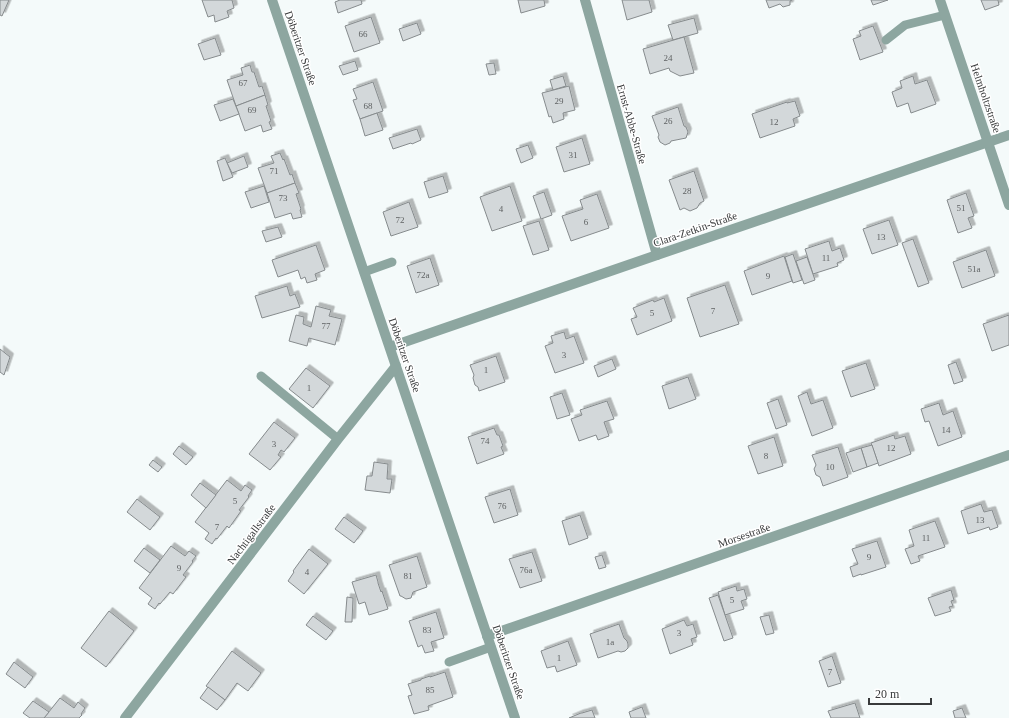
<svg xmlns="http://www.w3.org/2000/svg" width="1009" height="718" font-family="Georgia,serif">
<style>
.building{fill:#d3d8da;stroke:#868b8d;filter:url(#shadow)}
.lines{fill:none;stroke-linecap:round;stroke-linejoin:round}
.lane{stroke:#8da6a0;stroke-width:9}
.street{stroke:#8da6a0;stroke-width:10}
.labels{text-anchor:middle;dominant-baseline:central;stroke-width:3;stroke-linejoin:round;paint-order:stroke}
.number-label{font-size:9px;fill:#5f6263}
.street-label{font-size:11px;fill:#383a3b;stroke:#fff}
</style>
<defs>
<filter id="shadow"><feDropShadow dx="3.5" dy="-3.5" stdDeviation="0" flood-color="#0004"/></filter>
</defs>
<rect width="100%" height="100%" fill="#f4fafa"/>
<g class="building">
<polygon points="0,0 9,0 2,16 0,15"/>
<polygon points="202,0 232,0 234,8 227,11 229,17 215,22 214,15 208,17"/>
<polygon points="340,0 361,0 362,4 338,13 335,2"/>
<polygon points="518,0 544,0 545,6 521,13"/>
<polygon points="622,0 649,0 652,12 627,20"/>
<polygon points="766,0 792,0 790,1 790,5 783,7 780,4 769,8"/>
<polygon points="871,0 888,0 873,5"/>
<polygon points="981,0 998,0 999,5 985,10"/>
<polygon points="371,17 380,43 354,52 345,26"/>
<polygon points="694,18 698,33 673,40 668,25"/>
<polygon points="417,23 421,34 403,41 399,29"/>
<polygon points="873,26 883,52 860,60 853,39 861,36 859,31"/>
<polygon points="684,37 694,73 680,76 670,71 669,68 650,74 643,49"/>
<polygon points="215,38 221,55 204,60 198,44"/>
<polygon points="355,61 358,70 343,75 339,66"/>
<polygon points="494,63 496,74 489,75 486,64"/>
<polygon points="250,65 252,72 254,72 259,87 262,86 265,95 236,106 227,80 243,75 241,68"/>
<polygon points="563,76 566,86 553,90 550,80"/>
<polygon points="913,76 915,84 927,80 936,104 911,113 908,103 897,107 892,92 902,88 900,81"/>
<polygon points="373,82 383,111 360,119 353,100 357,99 353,89"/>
<polygon points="569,86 575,110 563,113 564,119 553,123 551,116 549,117 542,93"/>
<polygon points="265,95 268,105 266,106 271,121 269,122 272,129 263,132 261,125 245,131 236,106"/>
<polygon points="233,99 239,114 220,121 214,105"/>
<polygon points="795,101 800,116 793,119 795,126 760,138 752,114 787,102 787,103"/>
<polygon points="678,107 684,126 686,127 688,132 686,138 671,141 670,143 665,145 660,142 658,137 659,135 652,116"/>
<polygon points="377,113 383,130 365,136 360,119"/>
<polygon points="417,129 421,140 412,144 411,143 393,149 389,138"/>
<polygon points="582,138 590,164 564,172 556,147"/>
<polygon points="528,145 533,158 521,163 516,149"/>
<polygon points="280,153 283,160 284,159 290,175 292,174 295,183 267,193 258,168 274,163 271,156"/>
<polygon points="244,156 248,167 232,173 227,163"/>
<polygon points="225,158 233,177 223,181 217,161"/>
<polygon points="694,171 704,201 700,203 697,208 690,211 684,208 680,210 669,180"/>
<polygon points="443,176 448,192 429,198 424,182"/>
<polygon points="295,183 299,193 296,194 301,209 300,210 302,217 293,219 291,213 275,218 267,193"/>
<polygon points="264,186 269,202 251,208 245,192"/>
<polygon points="510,186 522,221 492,231 480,197"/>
<polygon points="544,192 552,215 541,219 533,196"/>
<polygon points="966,193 974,216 968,218 972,228 958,233 947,200"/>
<polygon points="597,194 609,228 571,241 562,216 583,209 580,200"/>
<polygon points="409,202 418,227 391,236 383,212"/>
<polygon points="889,220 898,245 872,254 863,229"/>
<polygon points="539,221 549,250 533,255 523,226"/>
<polygon points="278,227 282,237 266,242 262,231"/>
<polygon points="913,239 929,283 918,287 902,243"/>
<polygon points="829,241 832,251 840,248 844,260 837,263 838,266 813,274 805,249"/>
<polygon points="316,245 325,270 315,274 317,280 307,283 305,277 301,279 298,270 278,277 272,260"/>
<polygon points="986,250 995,276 962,288 953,262"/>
<polygon points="793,254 802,280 793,283 785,257"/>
<polygon points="784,256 792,281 752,295 744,271"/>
<polygon points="807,257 815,280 804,284 796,261"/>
<polygon points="430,258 439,285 416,293 407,266"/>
<polygon points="725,285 739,324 700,337 687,298"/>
<polygon points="287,286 290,296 295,294 300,307 262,318 255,296"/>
<polygon points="664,298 672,321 637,335 631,319 637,317 633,308 653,300 654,302"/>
<polygon points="316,306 331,310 329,316 342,319 335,345 309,338 307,346 289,341 296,315 304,317 303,324 311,327"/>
<polygon points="1009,315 1009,345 992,351 983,324"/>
<polygon points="564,332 566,339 574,336 584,363 555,373 545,346 553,343 551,336"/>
<polygon points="0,349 10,357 4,375 0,372"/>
<polygon points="496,356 505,382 479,391 478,387 475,385 473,378 474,375 470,365"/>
<polygon points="612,359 616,369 598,377 594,366"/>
<polygon points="956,362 963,381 954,384 948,365"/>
<polygon points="866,363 875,389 851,397 842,371"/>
<polygon points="306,368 330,386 313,408 289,389"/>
<polygon points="688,377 696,399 669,409 662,386"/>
<polygon points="807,392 811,404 823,400 833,428 812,436 798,396"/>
<polygon points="562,393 570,415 557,419 550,397"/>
<polygon points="778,399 787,425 776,429 767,403"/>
<polygon points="607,401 614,419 604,422 609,436 598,440 596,435 579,441 571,419 582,415 580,410"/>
<polygon points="939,403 943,415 953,411 962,437 938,446 929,421 925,422 921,409"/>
<polygon points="274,422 295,438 284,452 281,450 278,455 281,457 270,470 249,454"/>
<polygon points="494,428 497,435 499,435 503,446 501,447 504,454 477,464 468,437"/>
<polygon points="894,435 895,439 905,436 911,454 879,466 871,443"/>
<polygon points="774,437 783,466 758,474 748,446"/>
<polygon points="872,445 878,463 867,467 861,448"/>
<polygon points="179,446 193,457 186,465 173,454"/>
<polygon points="838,447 848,477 823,486 820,477 816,475 814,469 816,465 812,455"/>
<polygon points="861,448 867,467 853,472 846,453"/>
<polygon points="153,460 162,467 158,472 149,465"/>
<polygon points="374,462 388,464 387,479 392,479 390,493 365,490 367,476 372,476"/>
<polygon points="227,480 241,491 245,485 252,490 248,496 249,497 239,510 241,511 229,528 227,526 217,539 216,538 212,544 205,539 209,533 195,522"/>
<polygon points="200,483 216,495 206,508 191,495"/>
<polygon points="510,489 518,515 494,523 485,497"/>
<polygon points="137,499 160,517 150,530 127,512"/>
<polygon points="981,504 984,512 992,510 998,527 990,530 989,527 968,534 961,511"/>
<polygon points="580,515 588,538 569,545 562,521"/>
<polygon points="344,517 363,531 354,543 335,529"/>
<polygon points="935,521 945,547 918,556 920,561 911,564 905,549 914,546 909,530"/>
<polygon points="877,541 886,567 861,575 861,574 853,577 850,567 858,564 852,549"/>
<polygon points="171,546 185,556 189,551 196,556 192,561 193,562 183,575 186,577 173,594 170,592 160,604 159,603 155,609 148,604 152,598 139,588"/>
<polygon points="144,548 160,560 150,573 134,561"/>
<polygon points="309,549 328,564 304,594 288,581 294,572 293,571"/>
<polygon points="532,552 542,581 520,588 509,559"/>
<polygon points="602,555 606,567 599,569 595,557"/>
<polygon points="417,556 427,587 413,592 411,598 406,599 401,596 400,596 389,565"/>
<polygon points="376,575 378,582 378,583 381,592 382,591 388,609 369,615 365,602 359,604 352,582"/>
<polygon points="736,586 737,591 744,589 747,599 741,601 744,609 725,615 718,592"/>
<polygon points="951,590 954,600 951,601 953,606 949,607 951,611 935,616 928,598"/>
<polygon points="718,595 733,638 724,641 709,598"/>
<polygon points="347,597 353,598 352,622 345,622"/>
<polygon points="109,611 134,631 106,667 81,648"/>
<polygon points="436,612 444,638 431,642 434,651 425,653 422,645 418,647 409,621"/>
<polygon points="769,615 774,633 766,635 760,617"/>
<polygon points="313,616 333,631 326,640 306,625"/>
<polygon points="684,620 687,626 693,624 697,637 691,639 693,645 670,654 662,629"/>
<polygon points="619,624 624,638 627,641 628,644 628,648 625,651 621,652 618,651 598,658 590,634"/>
<polygon points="568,641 577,665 557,672 555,666 547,668 541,651"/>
<polygon points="232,651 261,673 248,691 237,683 225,700 206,686"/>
<polygon points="832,656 841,683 828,687 819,661"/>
<polygon points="14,662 33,677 25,688 6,674"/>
<polygon points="445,672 453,697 428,706 429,710 414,714 408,696 412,695 408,684 421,680 421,679 430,676 430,677"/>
<polygon points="208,687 225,700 217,710 200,698"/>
<polygon points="60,698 74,708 78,702 85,708 81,714 82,715 79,718 44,718"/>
<polygon points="33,701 49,712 44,718 30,718 23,713"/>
<polygon points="855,703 860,718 831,718 828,711"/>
<polygon points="642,707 646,718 631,718 629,712"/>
<polygon points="962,708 966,718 955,718 953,711"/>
<polygon points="592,710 595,718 569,718 581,713 582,713"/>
</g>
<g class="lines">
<g class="lane">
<polyline points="886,40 905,25 945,15"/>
<polyline points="364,272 392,262"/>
<polyline points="261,376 338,439"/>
<polyline points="449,662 491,647"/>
</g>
<g class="street">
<polyline points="272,0 515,718"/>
<polyline points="585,0 657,255"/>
<polyline points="940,0 1009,205"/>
<polyline points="390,347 657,255 1009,135"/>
<polyline points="487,636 1009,455"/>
<polyline points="125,718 338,439 396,366"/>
</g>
</g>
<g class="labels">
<g class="number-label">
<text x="363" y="34">66</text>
<text x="668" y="58">24</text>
<text x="243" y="83">67</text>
<text x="559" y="101">29</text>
<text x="368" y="106">68</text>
<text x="252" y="110">69</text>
<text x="668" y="121">26</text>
<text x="774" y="122">12</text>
<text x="573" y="155">31</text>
<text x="274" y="171">71</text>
<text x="687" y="191">28</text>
<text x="283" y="198">73</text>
<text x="961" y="208">51</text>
<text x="501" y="209">4</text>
<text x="400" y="220">72</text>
<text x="586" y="222">6</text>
<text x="881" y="237">13</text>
<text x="826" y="258">11</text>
<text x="974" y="269">51a</text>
<text x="423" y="275">72a</text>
<text x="768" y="276">9</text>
<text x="713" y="311">7</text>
<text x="652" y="313">5</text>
<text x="326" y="326">77</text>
<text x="564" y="355">3</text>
<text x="486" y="370">1</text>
<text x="309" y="388">1</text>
<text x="946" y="430">14</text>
<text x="485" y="441">74</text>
<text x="274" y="444">3</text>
<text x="891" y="448">12</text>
<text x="766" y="456">8</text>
<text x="830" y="467">10</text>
<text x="235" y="501">5</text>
<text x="502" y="506">76</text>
<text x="980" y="520">13</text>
<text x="217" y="527">7</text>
<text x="926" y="538">11</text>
<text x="869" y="557">9</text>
<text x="179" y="568">9</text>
<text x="526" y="570">76a</text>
<text x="307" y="572">4</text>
<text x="408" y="576">81</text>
<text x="732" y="600">5</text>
<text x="427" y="630">83</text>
<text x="679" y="633">3</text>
<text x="610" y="642">1a</text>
<text x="559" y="658">1</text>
<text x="830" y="672">7</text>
<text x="430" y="690">85</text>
</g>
<g class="street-label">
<text transform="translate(301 48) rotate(71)">Döberitzer Straße</text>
<text transform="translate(986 98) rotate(71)">Helmholtzstraße</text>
<text transform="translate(632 124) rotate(74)">Ernst-Abbe-Straße</text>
<text transform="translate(695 229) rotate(-19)">Clara-Zetkin-Straße</text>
<text transform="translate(405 355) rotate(71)">Döberitzer Straße</text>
<text transform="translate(251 534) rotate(-53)">Nachtigallstraße</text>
<text transform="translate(744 535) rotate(-19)">Morsestraße</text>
<text transform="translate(509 662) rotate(71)">Döberitzer Straße</text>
</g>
</g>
<path d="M869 698v6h62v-6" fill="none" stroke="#383a3b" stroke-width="2"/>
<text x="875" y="698" font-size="12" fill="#383a3b" stroke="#ffffff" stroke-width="3" paint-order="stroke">20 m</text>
</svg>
